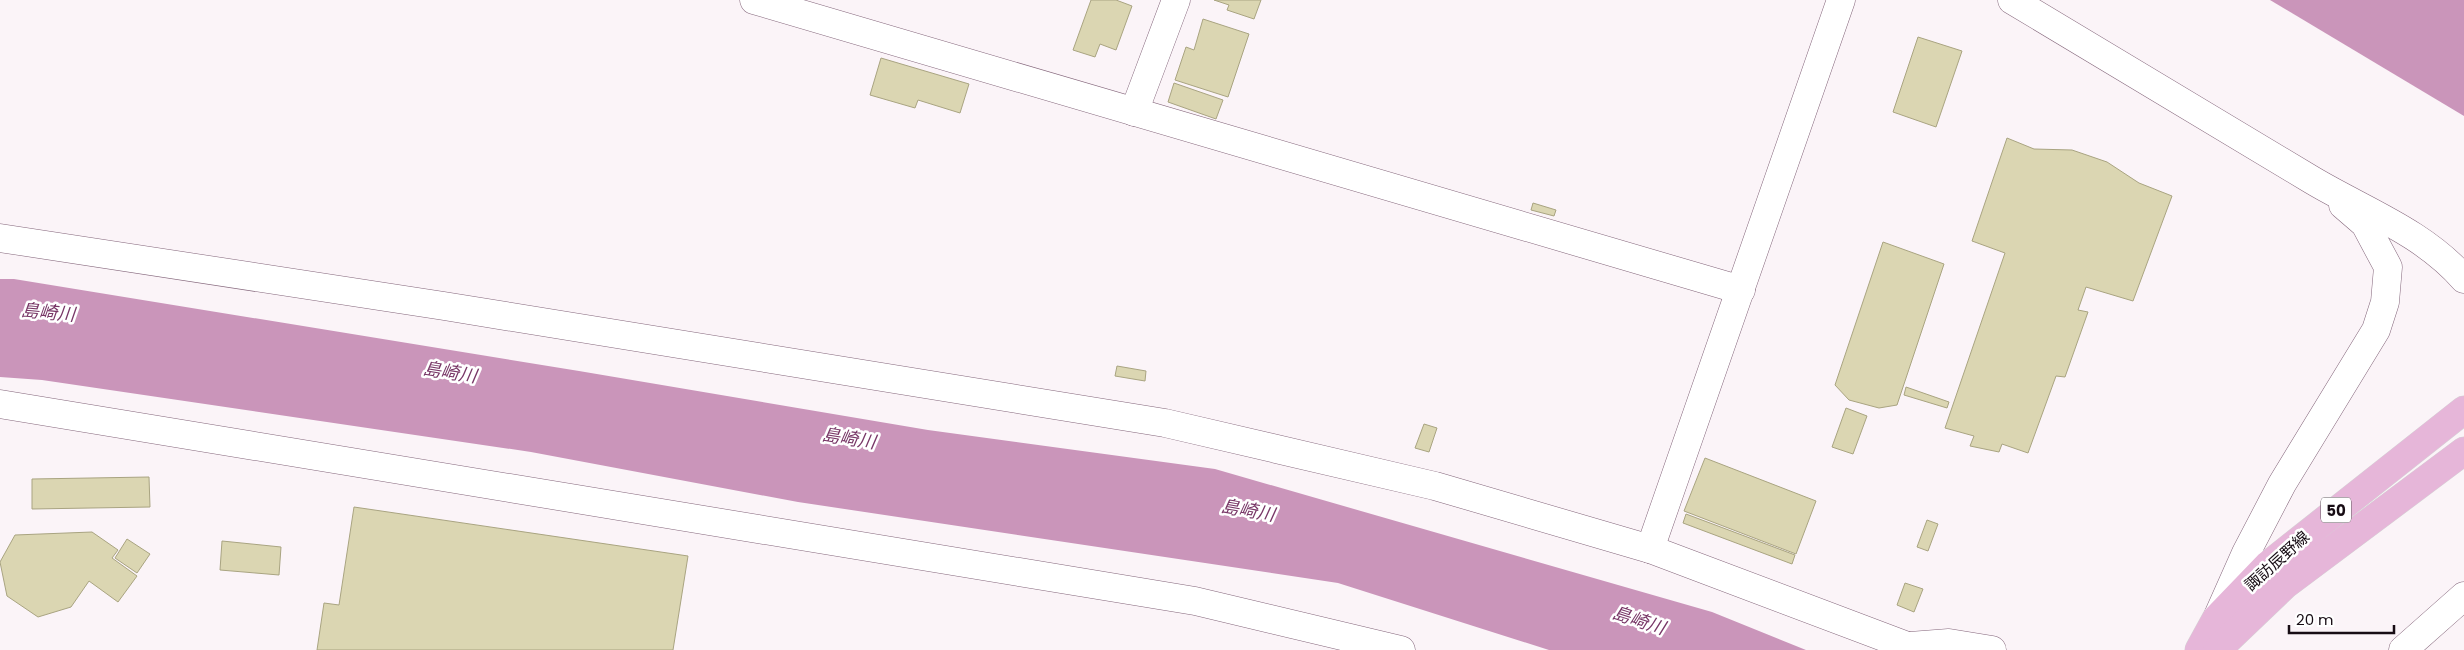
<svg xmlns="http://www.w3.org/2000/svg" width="2464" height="650" font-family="Poppins,'Noto Sans JP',sans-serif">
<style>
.water{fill:#ca95ba}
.building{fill:#dbd6b2;stroke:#a9a481}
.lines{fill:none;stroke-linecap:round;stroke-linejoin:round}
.minor-casing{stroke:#84667b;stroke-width:29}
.major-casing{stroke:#d5d3d5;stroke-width:29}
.minor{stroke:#fff;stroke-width:28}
.major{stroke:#e6b6d9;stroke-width:28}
.labels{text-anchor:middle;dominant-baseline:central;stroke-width:5;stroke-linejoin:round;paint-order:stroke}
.shield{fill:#fff;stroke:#5d555a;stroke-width:1}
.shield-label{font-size:15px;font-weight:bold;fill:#170c14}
.street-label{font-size:16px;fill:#170c14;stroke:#fff}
.water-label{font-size:18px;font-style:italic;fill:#783767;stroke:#fff}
</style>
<rect width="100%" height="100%" fill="#fbf4f8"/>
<g class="water">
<polygon points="2270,0 2464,0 2464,116"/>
<polygon points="0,279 14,279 579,371 928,430 1215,469 1712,612 1806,650 1549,650 1338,583 798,502 531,452 42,380 0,377"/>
</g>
<g class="building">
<polygon points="1091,0 1116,0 1132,6 1116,50 1100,44 1095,57 1073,50"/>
<polygon points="1214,0 1261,0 1254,19 1227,10 1229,5"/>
<polygon points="1203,19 1249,34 1228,97 1175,80 1186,47 1194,50"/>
<polygon points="1918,37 1962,51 1936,127 1893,112"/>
<polygon points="881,58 969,84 960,113 918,100 915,108 870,95"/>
<polygon points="1174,83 1223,100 1216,119 1168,102"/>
<polygon points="2007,138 2034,149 2072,150 2107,162 2139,183 2172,196 2133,301 2086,287 2078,310 2088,312 2065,377 2056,376 2028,453 2002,444 1999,452 1970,446 1974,436 1945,428 2005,253 1972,241"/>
<polygon points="1533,203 1556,210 1554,216 1531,210"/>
<polygon points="1883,242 1944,264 1897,405 1879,408 1849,400 1835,385"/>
<polygon points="1117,366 1146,371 1145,381 1115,376"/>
<polygon points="1906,387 1949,402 1947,408 1904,395"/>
<polygon points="1846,408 1867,416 1853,454 1832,447"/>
<polygon points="1424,424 1437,428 1429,452 1415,448"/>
<polygon points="1705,458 1816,501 1796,554 1684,511"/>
<polygon points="149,477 150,507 32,509 32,479"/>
<polygon points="354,507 688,556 673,650 317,650 324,603 339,605"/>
<polygon points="1686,514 1795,555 1792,564 1683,523"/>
<polygon points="1927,520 1938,524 1928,551 1917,547"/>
<polygon points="92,532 118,550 112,558 137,576 118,602 89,581 71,607 38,617 7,596 0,562 15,535"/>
<polygon points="127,539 150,554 137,573 115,558"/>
<polygon points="222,541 281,547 279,575 220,570"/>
<polygon points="1905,583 1923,589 1914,612 1897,605"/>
</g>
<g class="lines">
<g class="minor-casing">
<g id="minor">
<polyline points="754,0 1741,290"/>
<path d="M2012,0C2112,60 2212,120 2312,180C2364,211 2423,232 2464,279"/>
<polyline points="1134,112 1176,0"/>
<polyline points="0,238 444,306 1165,423 1435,486 1650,549 1918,650"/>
<polyline points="0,404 1195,601 1401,650"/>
<polyline points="1650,549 1841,0"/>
<polyline points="2218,616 2246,553 2282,484 2376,330 2385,302 2388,267 2365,224 2343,205"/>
<polyline points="1910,646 1949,643 1992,650"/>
<polyline points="2403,650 2464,596"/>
</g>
</g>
<g class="major-casing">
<g id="major">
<polyline points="2199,650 2216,619 2268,565 2464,410"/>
<polyline points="2217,650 2285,585 2464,451"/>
</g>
</g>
<use href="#minor" class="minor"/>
<use href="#major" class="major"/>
</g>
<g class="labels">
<rect class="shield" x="2321" y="497.5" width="30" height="25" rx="4"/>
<g class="shield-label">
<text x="2336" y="510">50</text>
</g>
<g class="street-label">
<text transform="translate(2277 561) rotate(-42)">諏訪辰野線</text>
</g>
<g class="water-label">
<text transform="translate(48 312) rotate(5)">島崎川</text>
<text transform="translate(450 372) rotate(9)">島崎川</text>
<text transform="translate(849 438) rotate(9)">島崎川</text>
<text transform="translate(1248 510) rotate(10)">島崎川</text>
<text transform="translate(1639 620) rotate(18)">島崎川</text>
</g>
</g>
<path d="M2289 625v8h105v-8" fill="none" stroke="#170c14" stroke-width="2.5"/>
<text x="2296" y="625" font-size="15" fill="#170c14" stroke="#ffffff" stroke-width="4" paint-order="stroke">20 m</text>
</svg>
